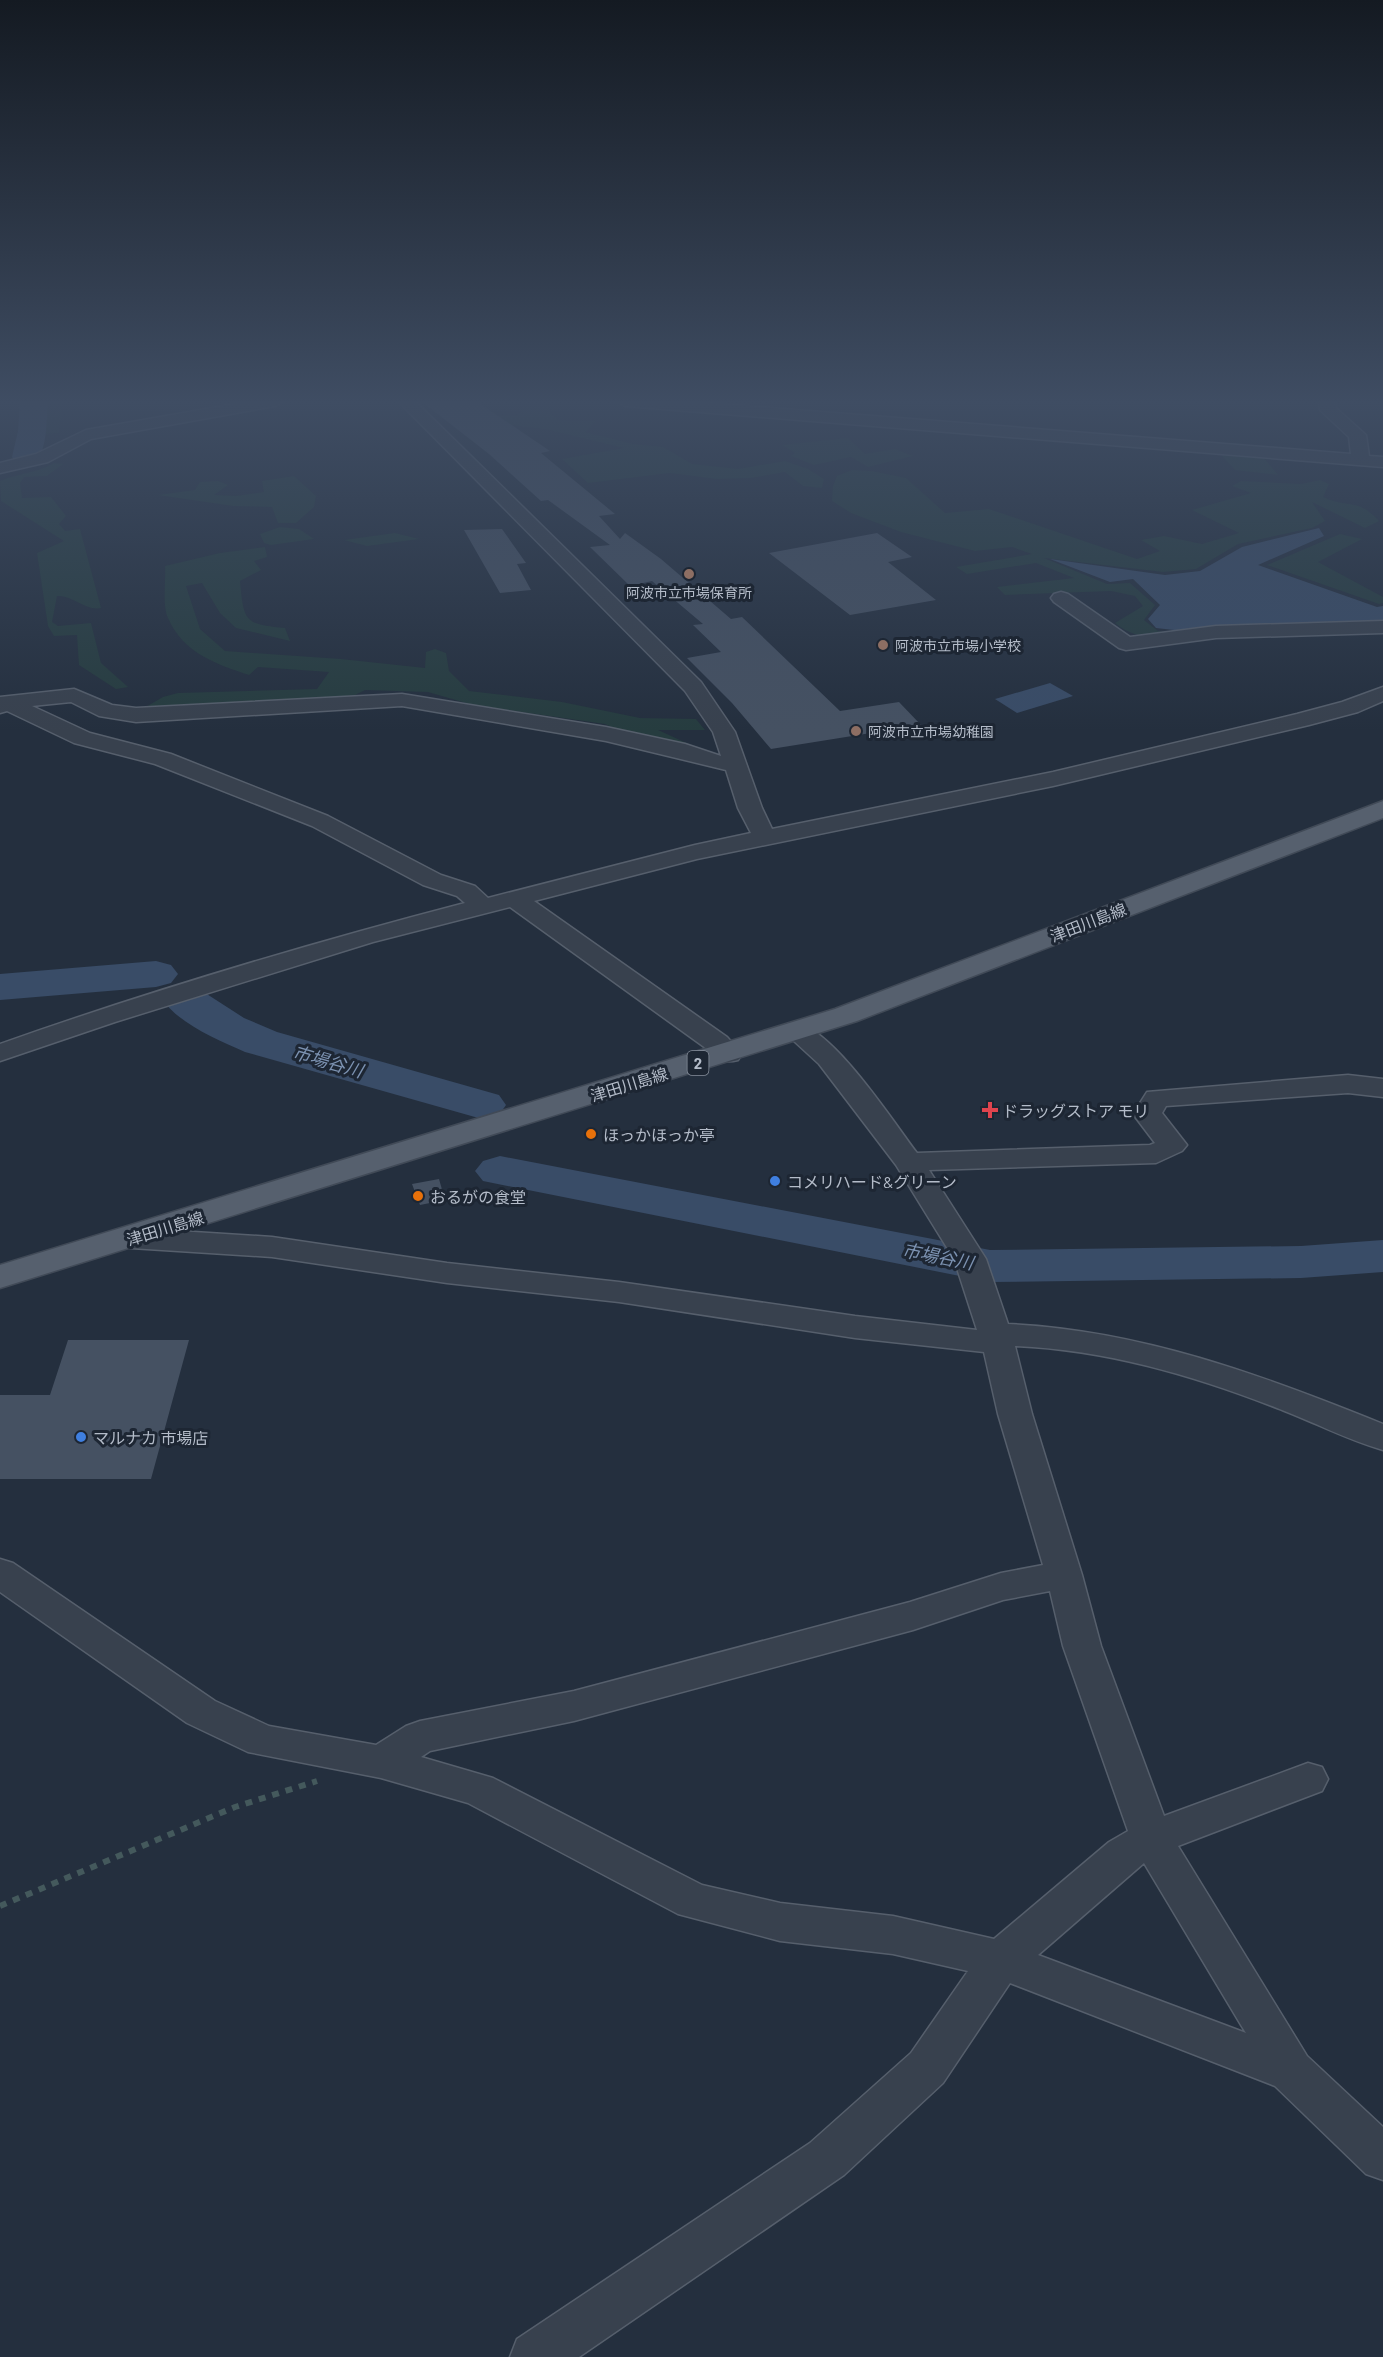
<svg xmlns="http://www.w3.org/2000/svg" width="1383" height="2357" font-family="Barlow,'Noto Sans JP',sans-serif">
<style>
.green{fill:#263c3f}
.water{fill:#394c67}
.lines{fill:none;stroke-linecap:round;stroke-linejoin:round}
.river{fill:#394c67;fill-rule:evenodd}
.building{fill:#455162}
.street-casing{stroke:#565f6c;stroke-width:3}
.primary-casing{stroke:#414a57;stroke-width:3}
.path{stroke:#44595c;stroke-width:6;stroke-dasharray:7 7;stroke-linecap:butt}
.street{fill:#38414e;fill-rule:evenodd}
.primary{fill:#56606e;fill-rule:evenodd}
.education-dot{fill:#8d6e63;stroke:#1d2633;stroke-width:2}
.health-dot{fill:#e0444e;stroke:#1d2633;stroke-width:2}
.food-dot{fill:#e8710a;stroke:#1d2633;stroke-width:2}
.shop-dot{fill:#3f7fe0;stroke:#1d2633;stroke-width:2}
.labels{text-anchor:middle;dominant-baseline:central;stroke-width:6;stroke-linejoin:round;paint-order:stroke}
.far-poi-label{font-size:14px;fill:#b4bcc9;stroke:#1d2633;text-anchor:start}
.shield{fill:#1d2633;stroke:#878f9c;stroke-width:1.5}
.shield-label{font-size:15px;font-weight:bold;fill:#b4bcc9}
.street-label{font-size:16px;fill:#b4bcc9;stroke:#1d2633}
.poi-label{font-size:16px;fill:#b4bcc9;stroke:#1d2633;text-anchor:start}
.water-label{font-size:18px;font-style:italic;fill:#7c92b1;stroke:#1d2633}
</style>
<rect width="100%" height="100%" fill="#242f3e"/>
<g class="green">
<polygon points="40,401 62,401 59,433 36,434"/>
<polygon points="524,406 551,408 549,412 558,420 596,421 585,432 633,444 663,447 692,464 738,469 785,461 808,469 824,479 822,488 803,486 785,472 751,478 717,479 670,473 588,483 562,459 624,448 545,429 483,422 495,416 518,416"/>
<polygon points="848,438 865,454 895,449 913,456 868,467 851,457 814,465 791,456 795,453 782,445"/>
<polygon points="1221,455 1264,458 1278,475 1235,470"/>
<path d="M54,463L63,464L47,476L24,477L20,483L22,498L51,497L66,516L59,524L65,531L80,529L101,608C85,611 73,595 57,596L52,622L58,626L91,623L101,663L128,687L116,689L79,665L77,635L54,636L48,626L37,553L64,541L1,501L0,481C19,473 37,473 54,463Z"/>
<path d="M852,470L871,471L906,478L945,513L989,509L1137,559L1160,551L1141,540L1164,536L1202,544L1239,533L1192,510L1251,493L1232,486L1241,481L1301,484L1320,480L1329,484L1323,497C1349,509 1357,497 1379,521L1365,528L1312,502L1325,521L1312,528L1238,544L1196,569L1163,572L1044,558L1107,584L1130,583L1155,605L1144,620L1158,631L1181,634C1153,637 1138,641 1115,623L1143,606L1135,596L1111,591L1005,595L997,587L1074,578L1036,563L967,574L956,567L1032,554L1012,547L975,551L901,532L851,513L832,501L833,486L837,476Z"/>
<polygon points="294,476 316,496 314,507 296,523 278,523 272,507 233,506 158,495 195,490 200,482 218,481 228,485 214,495 236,496 264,492 262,481"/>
<polygon points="280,527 299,529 314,539 271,545 264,543 260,534"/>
<polygon points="395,533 419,539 367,546 344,540"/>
<polygon points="1340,534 1362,539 1318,562 1383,597 1383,603 1379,604 1267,565"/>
<path d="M265,547L267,557L254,561L261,570L240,581C244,622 244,624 285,628L290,641L236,628L220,613L202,583L186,586L200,629L225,651L341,659L425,668L426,652L435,649L446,653L449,671L469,691L562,702L640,718L696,719L705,730H658L715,756L626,734L605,724L473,705L428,692L365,690L351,697L144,708L163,697L178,693L317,689L329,672L258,667L249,675C216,664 183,653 168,618C162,605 166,581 165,566L220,553Z"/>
</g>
<g class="water">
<polygon points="1319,528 1324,536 1258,565 1377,607 1383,606 1383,623 1183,631 1156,628 1148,619 1160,605 1133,579 1110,582 1050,559 1165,575 1200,571 1242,547"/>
<polygon points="1050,683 1073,696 1017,713 995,699"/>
</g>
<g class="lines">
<g class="river">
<path d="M20,401H48C46,421 48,446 36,463L26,466L16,463L12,457L18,431Z"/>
<polygon points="156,961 171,965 178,974 171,983 156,987 0,1000 0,974"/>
<path d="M183,985L199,989L244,1018L277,1032L499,1095L506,1105L499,1115L482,1119L245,1052C216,1039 179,1024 161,998L167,989Z"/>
<polygon points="500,1156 990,1250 1301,1246 1383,1240 1383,1272 1301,1278 990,1282 483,1181 475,1171 483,1161"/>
</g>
</g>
<g class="building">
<polygon points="421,401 476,401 550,451 541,453 615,514 599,516 620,539 625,533 661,559 731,619 742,617 840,711 899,702 921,725 771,749 732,703 687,658 721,652 693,625 703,624 652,581 630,586 590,547 610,545 548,500 541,501 489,454"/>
<polygon points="502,529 526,563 517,564 531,590 500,593 464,530"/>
<polygon points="877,533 912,557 888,562 936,600 850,615 769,553"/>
<polygon points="439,1179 445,1200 420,1205 412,1184"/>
<polygon points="68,1340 189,1340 151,1479 0,1479 0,1395 50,1395"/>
</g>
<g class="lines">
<g class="street-casing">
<g id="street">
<polygon points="252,401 283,401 275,406 91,439 48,462 0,473 0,463 36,454 86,430"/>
<path d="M398,401H415L701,682L735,732L762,808L772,829L1053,772L1297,714L1342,702L1383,687V701L1358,712L1309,725L1053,786L697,859L534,901L727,1037L742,1054L738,1060C723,1064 718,1059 707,1049L510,907L373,942L115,1022L0,1061V1044C153,990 308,944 465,903L457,896L423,885L312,826L155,764L74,743L7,711L0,713V697L74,689L112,705L136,708L402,694L606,727L685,744L721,756L713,732L685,691ZM71,702L99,716L136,722L402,706L606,741L726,770L738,808L751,833L695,845L488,898L475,886L441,875L328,816L171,754L90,733L32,706Z"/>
<polygon points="617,401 683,401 1351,454 1349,437 1320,410 1319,401 1335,401 1336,408 1366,435 1369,456 1383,457 1383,467 625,406"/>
<polygon points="1061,592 1068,594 1130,637 1216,626 1383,621 1383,633 1216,638 1126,650 1119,648 1054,602 1051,598 1054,594"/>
<path d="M797,1023C835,1032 892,1120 917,1153L1150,1145L1155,1143L1133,1114L1147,1092L1348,1075L1383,1079V1097L1348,1093L1166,1106L1162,1113L1187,1145L1182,1151L1156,1163L929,1170L986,1259L1008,1324C1140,1330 1262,1375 1383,1424V1450C1347,1440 1312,1421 1277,1408C1192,1375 1106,1350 1015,1346L1032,1414L1082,1575L1101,1646L1164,1816L1308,1763L1322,1767L1328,1779L1322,1791L1178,1846L1307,2056L1383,2127V2180L1366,2174L1275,2086L1010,1983L943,2083L844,2175L579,2357H510L517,2339L810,2143L911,2053L968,1971L893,1954L780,1941L678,1914L468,1803L381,1778L248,1752L187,1723L0,1592V1559L13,1563L215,1701L269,1726L376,1745L406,1726L420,1721L574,1691L910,1602L1001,1573L1043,1565L998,1414L984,1352L855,1338L619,1302L447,1283L272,1257L131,1248L120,1245L115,1238L120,1231L131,1228L272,1237L447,1263L619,1282L855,1316L977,1330L954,1259L896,1165L819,1064L783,1031L787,1025ZM1050,1591L1063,1646L1128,1831L1109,1842L994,1939L893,1916L780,1903L702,1885L493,1778L421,1757L430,1751L574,1721L913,1630L1003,1600ZM1144,1863L1241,2025L1246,2033L1038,1955Z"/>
</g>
</g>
<g class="primary-casing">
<polygon id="primary" points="1383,801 1383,818 857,1021 0,1288 0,1265 835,1009"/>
</g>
<polyline class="path" points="0,1906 235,1807 317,1781"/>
<use href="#street" class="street"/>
<use href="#primary" class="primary"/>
</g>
<linearGradient id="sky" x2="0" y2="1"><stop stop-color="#141a22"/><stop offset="0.55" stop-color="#3f4d63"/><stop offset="1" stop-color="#3f4d63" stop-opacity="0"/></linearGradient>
<rect width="1383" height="731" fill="url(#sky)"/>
<g class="education-dot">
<circle cx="689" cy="574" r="6"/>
<circle cx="883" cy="645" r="6"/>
<circle cx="856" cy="731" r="6"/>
</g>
<path class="health-dot" d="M987 1101h6v6h6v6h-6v6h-6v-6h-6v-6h6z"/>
<g class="food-dot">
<circle cx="591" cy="1134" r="6"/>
<circle cx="418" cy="1196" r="6"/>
</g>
<g class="shop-dot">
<circle cx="775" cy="1181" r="6"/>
<circle cx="81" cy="1437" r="6"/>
</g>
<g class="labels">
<g class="far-poi-label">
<text x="689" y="592" text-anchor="middle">阿波市立市場保育所</text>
<text x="895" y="645">阿波市立市場小学校</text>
<text x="868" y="731">阿波市立市場幼稚園</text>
</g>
<rect class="shield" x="687.5" y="1051" width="21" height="24" rx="4.5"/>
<g class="shield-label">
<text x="698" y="1063">2</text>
</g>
<g class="street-label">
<text transform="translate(1088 922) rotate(-21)">津田川島線</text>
<text transform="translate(629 1084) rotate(-17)">津田川島線</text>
<text transform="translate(165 1228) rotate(-17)">津田川島線</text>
</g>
<g class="poi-label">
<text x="1002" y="1110">ドラッグストア モリ</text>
<text x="603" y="1134">ほっかほっか亭</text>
<text x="787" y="1181">コメリハード&amp;グリーン</text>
<text x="430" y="1196">おるがの食堂</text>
<text x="93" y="1437">マルナカ 市場店</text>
</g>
<g class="water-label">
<text transform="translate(328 1061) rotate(16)">市場谷川</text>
<text transform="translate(938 1256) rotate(11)">市場谷川</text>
</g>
</g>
</svg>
